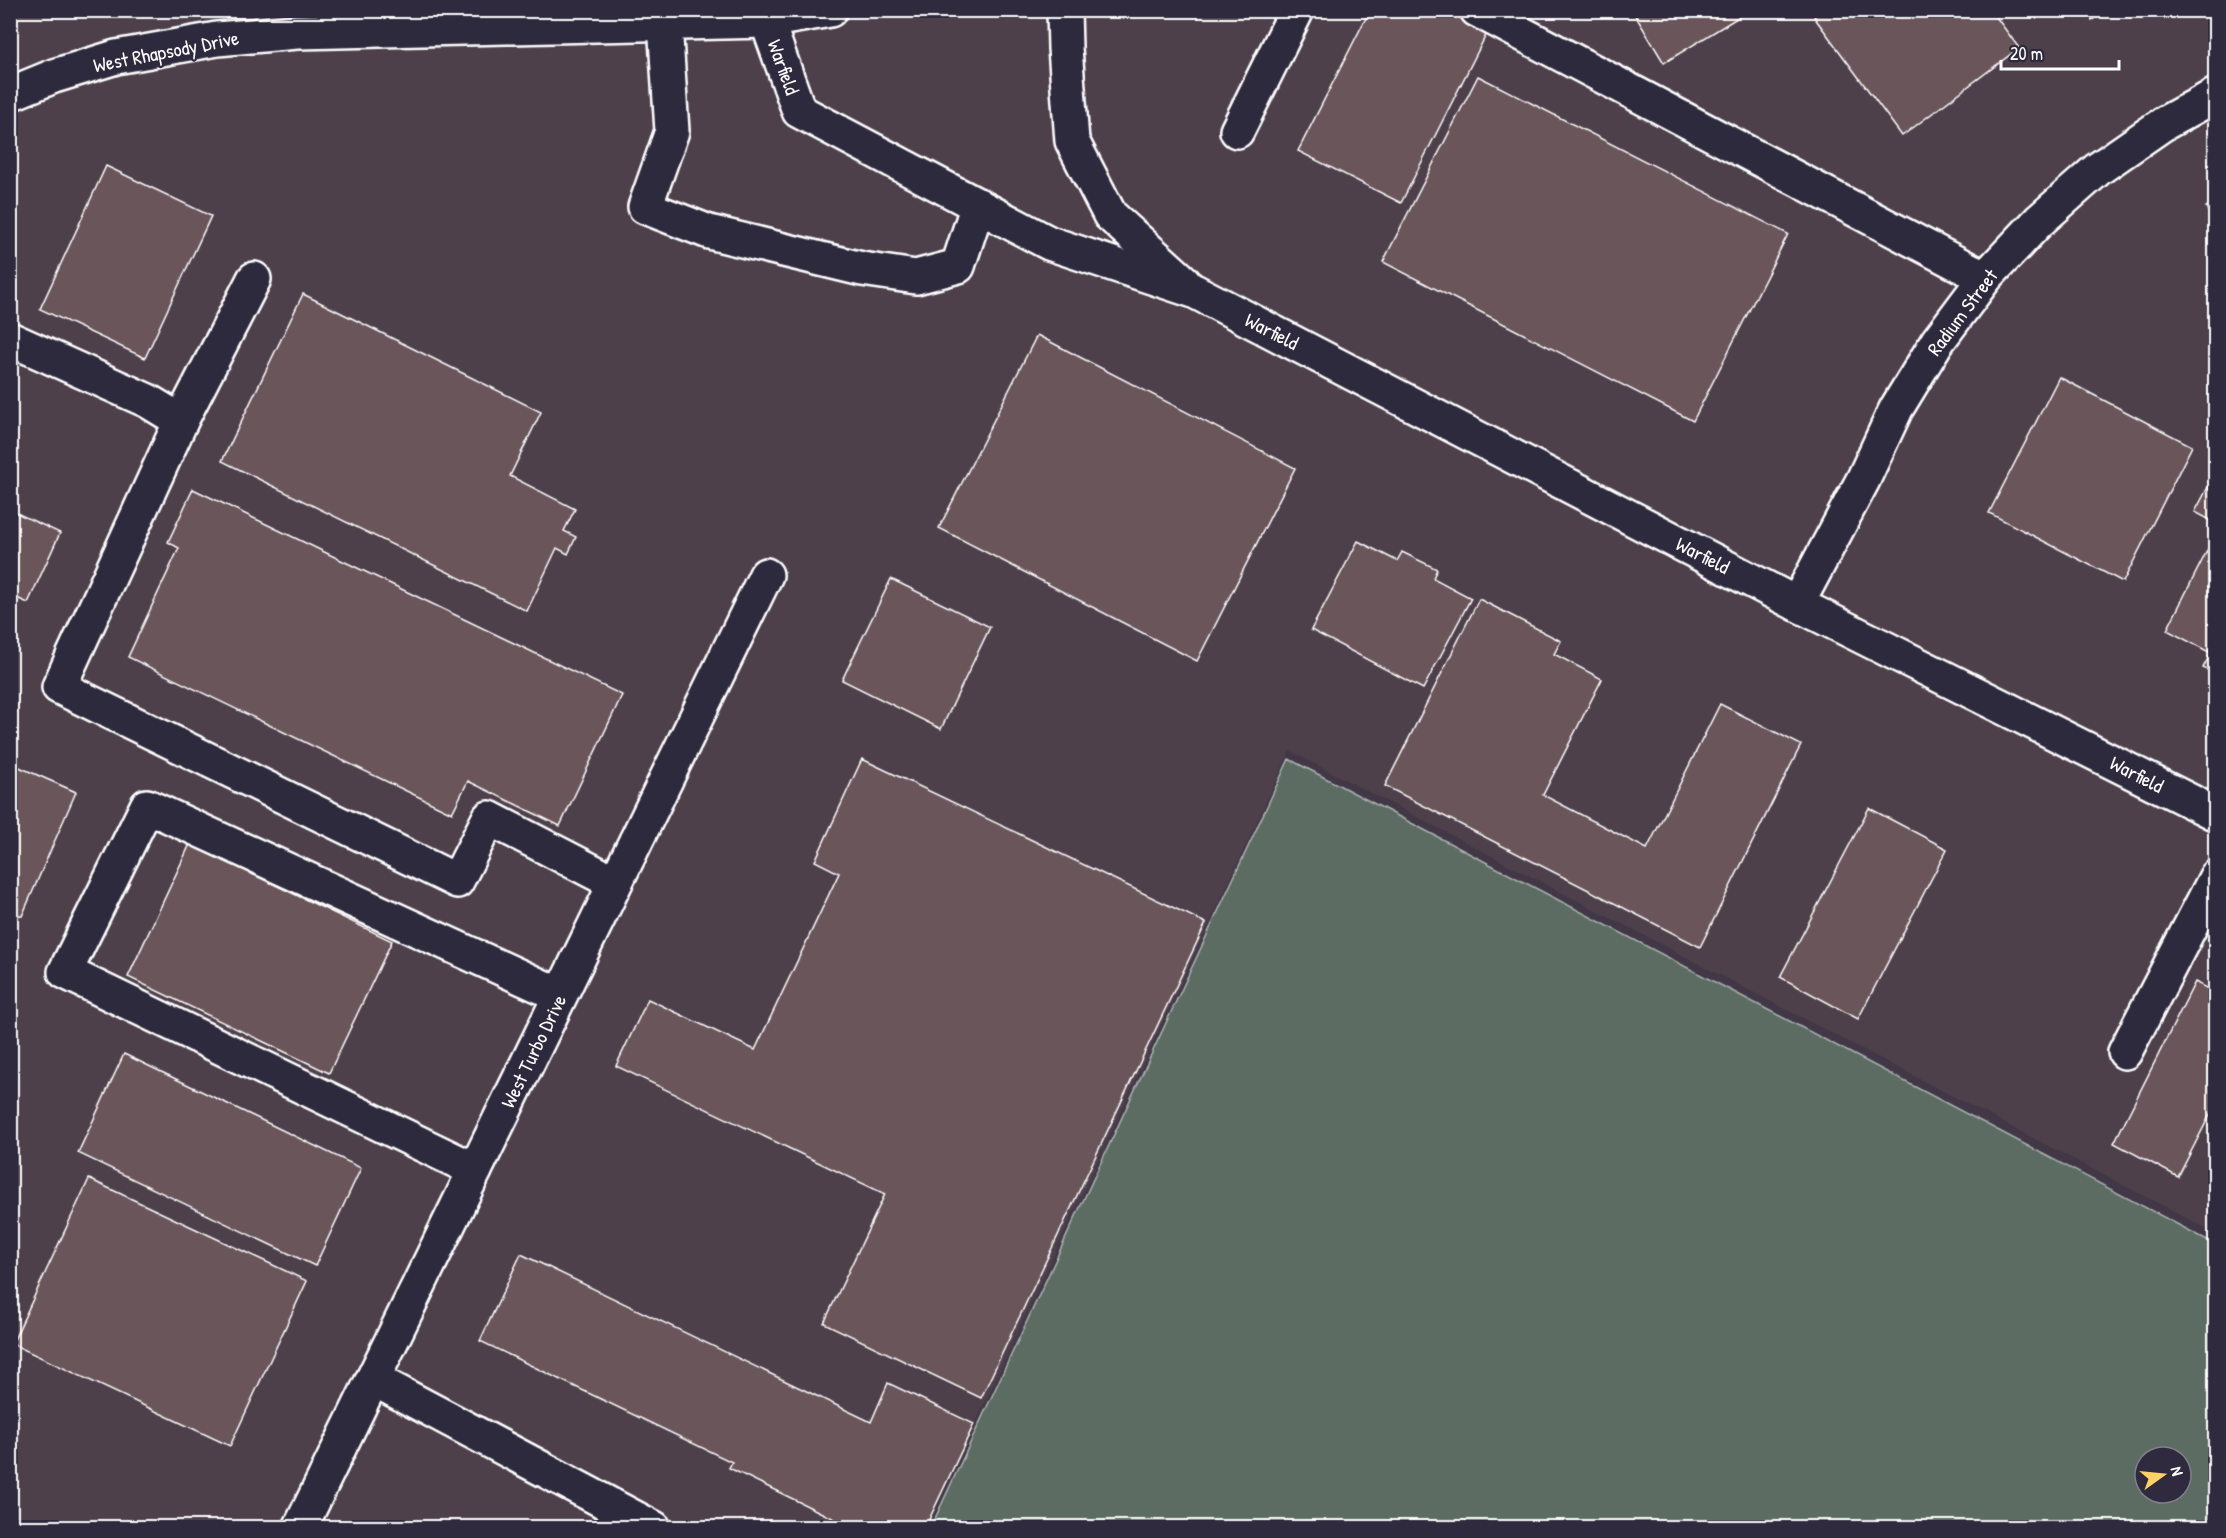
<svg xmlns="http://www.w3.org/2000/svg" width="2226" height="1538" font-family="'Patrick Hand',sans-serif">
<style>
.built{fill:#4e404c}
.green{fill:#5b6c64;stroke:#adb6b2;stroke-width:1.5;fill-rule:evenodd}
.building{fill:#6b565a;stroke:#fff;stroke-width:1.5}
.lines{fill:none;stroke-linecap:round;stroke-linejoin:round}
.minor-casing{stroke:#fff;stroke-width:38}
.minor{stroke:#2f2a3d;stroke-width:33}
.labels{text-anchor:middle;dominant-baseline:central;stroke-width:4.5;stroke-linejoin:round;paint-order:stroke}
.street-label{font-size:20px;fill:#fff;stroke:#2f2a3d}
</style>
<rect width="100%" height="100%" fill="#413746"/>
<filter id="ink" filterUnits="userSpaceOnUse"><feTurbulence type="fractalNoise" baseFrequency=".0167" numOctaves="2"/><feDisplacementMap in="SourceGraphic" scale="12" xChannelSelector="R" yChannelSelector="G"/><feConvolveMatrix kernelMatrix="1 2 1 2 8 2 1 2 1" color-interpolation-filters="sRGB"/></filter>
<g filter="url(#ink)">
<polygon class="built" points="10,11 2215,11 2215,1233 1290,751 927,1527 11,1527"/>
<path class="green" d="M1289,759L2215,1244V1527H931ZM2145,1457H2181V1493H2145Z"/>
<g class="building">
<polygon points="1370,10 1448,10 1488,31 1401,203 1298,151"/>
<polygon points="1632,10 1750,10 1664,63"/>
<polygon points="1822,10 1991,10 2019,48 1902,136 1814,17"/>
<polygon points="2086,10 2108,10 2092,20"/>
<polygon points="1478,76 1788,234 1693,421 1383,262"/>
<polygon points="106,166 211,216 145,358 40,309"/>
<polygon points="2216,202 2216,227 2206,207"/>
<polygon points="303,294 541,412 510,476 575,509 564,531 576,537 568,554 557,548 527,611 222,461"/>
<polygon points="1037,335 1295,468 1197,661 939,528"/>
<polygon points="2059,377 2192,446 2123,582 1989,513"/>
<polygon points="2216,472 2216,523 2195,512"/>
<polygon points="193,489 622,695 560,826 468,781 452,813 128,657 179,548 168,542"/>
<polygon points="10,510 60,533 28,603 10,595"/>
<polygon points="2216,533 2216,674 2203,668 2211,653 2167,630"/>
<polygon points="1358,541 1397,561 1402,552 1437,569 1433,578 1471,598 1423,689 1311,630"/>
<polygon points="891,579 990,627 941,729 842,680"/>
<polygon points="1479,599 1561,641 1554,654 1602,679 1543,795 1647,849 1720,704 1801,745 1700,947 1385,786"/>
<polygon points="862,759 1206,923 981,1398 824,1323 885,1194 616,1066 648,999 755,1050 839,873 815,861"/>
<polygon points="10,763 76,792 22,916 10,911"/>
<polygon points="1869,808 1947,849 1858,1019 1780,977"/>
<polygon points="190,844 392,941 329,1073 128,977"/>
<polygon points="2195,982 2216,993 2216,1103 2178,1177 2114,1143"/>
<polygon points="124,1054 361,1168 315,1266 78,1153"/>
<polygon points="89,1179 307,1281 230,1446 12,1344"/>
<polygon points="521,1254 871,1422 888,1383 974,1424 925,1528 853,1528 729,1468 732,1462 480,1341"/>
</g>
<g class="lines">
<g class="minor-casing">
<g id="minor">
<polyline points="1064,10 1065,48 1072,141 1110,215 1184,282"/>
<polyline points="1477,10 1985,278"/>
<polyline points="767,21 799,111 1049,243 1194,291 1797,604 2216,814"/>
<polyline points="665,23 672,131 645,207 709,232 862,269 916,277 958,266 978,205"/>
<polyline points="10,94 54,76 116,57 217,39 297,32 767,21 830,10"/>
<polyline points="1237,131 1297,10"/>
<polyline points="254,279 181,421 59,687 457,881 489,818 615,883"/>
<polyline points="10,339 148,401 181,421"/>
<polyline points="1797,604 1863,480 1896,409 1937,342 1985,278 2039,221 2098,169 2163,124 2216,95"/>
<polyline points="2125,1052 2216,877"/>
<polyline points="475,1170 65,972 147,806 560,995"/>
<polyline points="373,1379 654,1528"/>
<polyline points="300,1528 766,575"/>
</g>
</g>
<use href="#minor" class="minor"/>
</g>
</g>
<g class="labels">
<g class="street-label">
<text transform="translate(166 51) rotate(-11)">West Rhapsody Drive</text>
<text transform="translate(784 67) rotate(70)">Warfield</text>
<text transform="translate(1962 312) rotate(-53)">Radium Street</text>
<text transform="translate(1272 331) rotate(27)">Warfield</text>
<text transform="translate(1703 555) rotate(27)">Warfield</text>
<text transform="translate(2137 774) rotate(27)">Warfield</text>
<text transform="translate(533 1051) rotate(-64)">West Turbo Drive</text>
</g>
</g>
<rect width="2226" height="1538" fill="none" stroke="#2f2a3d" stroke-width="36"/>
<rect x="18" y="18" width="2190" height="1502" fill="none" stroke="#fff" stroke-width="2" filter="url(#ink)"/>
<g transform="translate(2163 1475) rotate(75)"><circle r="28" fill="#2f2a3d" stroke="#827f8b" stroke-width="1.5"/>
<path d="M0-4.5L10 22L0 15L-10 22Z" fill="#ffd166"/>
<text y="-9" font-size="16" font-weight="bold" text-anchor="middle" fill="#ffffff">N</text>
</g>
<path d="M2001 60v9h118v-9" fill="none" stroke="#ffffff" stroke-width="3"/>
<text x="2010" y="60" font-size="18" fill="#ffffff" stroke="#2f2a3d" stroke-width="4.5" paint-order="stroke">20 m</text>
</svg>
